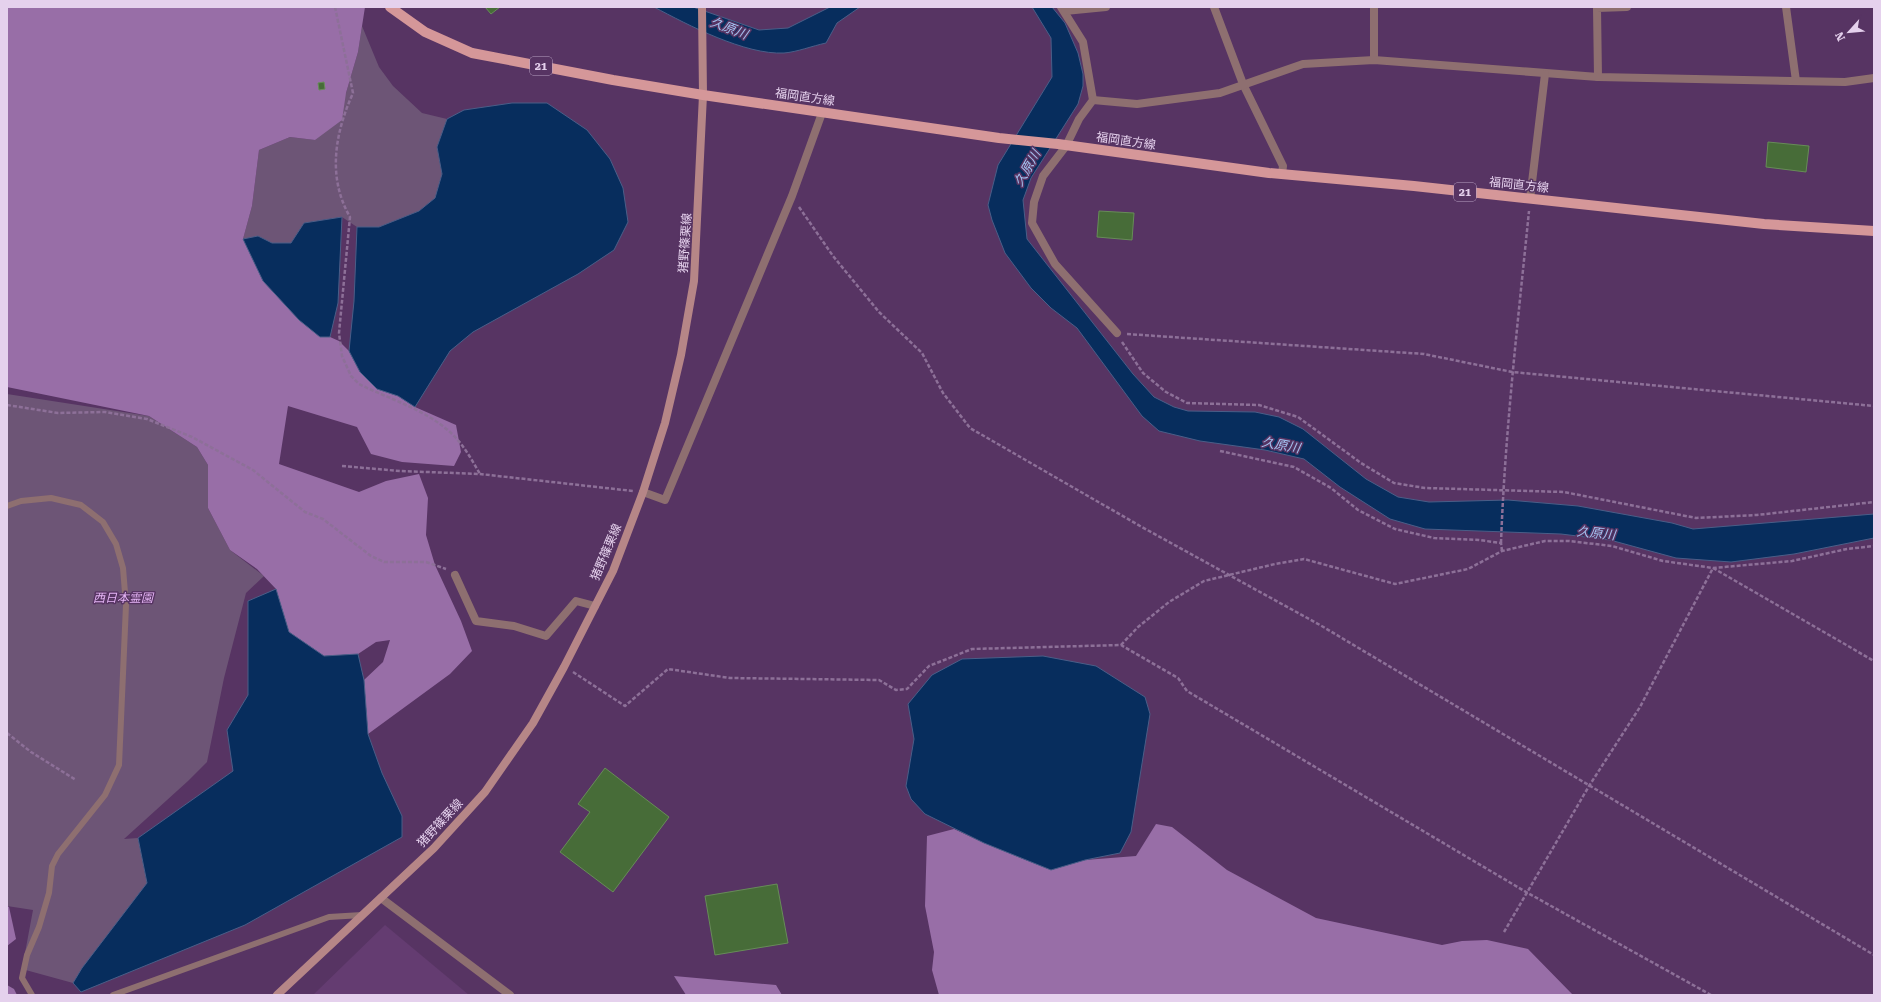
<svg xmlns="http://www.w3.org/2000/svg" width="1881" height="1002" font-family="'Roboto Serif','Noto Sans JP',serif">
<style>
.built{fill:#643c71}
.green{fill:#6d5576}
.forest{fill:#986ea7}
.water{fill:#072d5d;stroke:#4a5e88}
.building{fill:#476c38;stroke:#678c58}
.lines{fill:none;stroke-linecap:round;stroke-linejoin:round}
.path{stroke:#8d7098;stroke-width:2.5;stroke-dasharray:4 2;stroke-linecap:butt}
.lane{stroke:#8e6f70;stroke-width:6}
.street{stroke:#8e6f70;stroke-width:8}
.secondary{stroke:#b68687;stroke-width:8}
.primary{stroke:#d59799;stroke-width:10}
.labels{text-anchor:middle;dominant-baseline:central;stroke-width:3;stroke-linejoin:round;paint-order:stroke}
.shield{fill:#573463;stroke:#baa2c4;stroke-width:1}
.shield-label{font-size:11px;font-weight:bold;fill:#e5d1ed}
.street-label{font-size:12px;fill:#e5d1ed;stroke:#573463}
.park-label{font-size:12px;font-style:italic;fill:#e5b5f5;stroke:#573463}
.water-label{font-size:13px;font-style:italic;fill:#a2c3f1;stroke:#573463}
</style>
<rect width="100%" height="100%" fill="#573463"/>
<polygon class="built" points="385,925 469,995 313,995"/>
<g class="green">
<polygon points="362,26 379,67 393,86 422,113 447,119 437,147 442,174 435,198 419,211 379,227 357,227 342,217 304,223 291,243 272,243 258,236 243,239 252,206 259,150 290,137 315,140 346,93 358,52"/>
<polygon points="7,394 149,416 197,447 208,465 208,508 230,550 264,576 246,593 224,678 207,762 188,781 124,839 138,838 147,883 73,983 22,969 33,910 7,906"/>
</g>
<g class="forest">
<polygon points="7,7 365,7 358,52 346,93 342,120 315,140 290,137 259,150 252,206 243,239 263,281 296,316 320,337 330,337 339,341 349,351 360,372 377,389 398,396 415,407 456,425 461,452 454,466 402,462 371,454 357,427 288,406 279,464 359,492 386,481 419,474 428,498 426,535 435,565 461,621 472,651 450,674 368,734 364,680 383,662 390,640 376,642 358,654 324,656 289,632 276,589 257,569 230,550 208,508 208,465 197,447 149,416 7,387"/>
<polygon points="1156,824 1172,827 1227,870 1316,918 1442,945 1462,941 1487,940 1528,949 1573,995 939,995 932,970 934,952 925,906 927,836 954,829 984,843 1051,870 1085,860 1136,856"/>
<polygon points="7,906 9,907 16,939 7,946"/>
<polygon points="674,976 776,985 782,995 686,995"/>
<polygon points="7,985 14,989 17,995 7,995"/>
</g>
<g class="water">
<path d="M654,7H693L759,30L788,28L830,7H860L837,23L826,43C812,46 797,52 784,53C745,55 688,25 654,7Z"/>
<polygon points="1032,7 1052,7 1065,23 1078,53 1083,74 1083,86 1078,104 1031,178 1023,200 1027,239 1133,374 1154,397 1174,407 1188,411 1255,412 1279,417 1303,429 1366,479 1398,497 1429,502 1508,500 1578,506 1672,523 1693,529 1874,514 1874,538 1794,554 1731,562 1676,558 1610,540 1561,534 1425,529 1390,519 1340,487 1304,459 1265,450 1200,441 1159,431 1142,416 1077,328 1051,308 1031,288 1005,253 992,220 988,205 998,165 1052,77 1051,38"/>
<polygon points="512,103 547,103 587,130 610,159 623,188 628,222 614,250 578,274 473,332 450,351 415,407 398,396 377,389 360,372 349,351 354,301 357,227 379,227 419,211 435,198 442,174 437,147 447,119 464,110"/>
<polygon points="342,217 338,303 330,337 320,337 299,320 263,281 243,239 258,236 272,243 291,243 304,223"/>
<polygon points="276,589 289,632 324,656 358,654 364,680 368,734 382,773 402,816 402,837 245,925 81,992 73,983 82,968 147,883 138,838 233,771 227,730 248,695 248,601"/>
<polygon points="1043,656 1096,666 1145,697 1150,714 1131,832 1120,853 1085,860 1051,870 984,843 925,814 911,799 906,786 914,739 908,704 932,675 962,659"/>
</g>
<g class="building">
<polygon points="485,7 500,7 491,14"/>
<polygon points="324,82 325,89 319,90 318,83"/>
<polygon points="1768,142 1809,146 1806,172 1766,167"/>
<polygon points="1099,211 1134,213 1132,240 1097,237"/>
<polygon points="605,768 669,817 613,892 560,852 590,812 578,804"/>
<polygon points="777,884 788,943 715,955 705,896"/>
</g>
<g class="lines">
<g class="path">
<path d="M335,7L353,93C335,133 327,177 350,217L339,333L342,356L351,376L359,384C391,400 431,411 456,438C466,449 473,462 480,474"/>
<polyline points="799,207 833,256 879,312 922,353 943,393 970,428 1140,526 1320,625 1874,955"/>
<polyline points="1127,334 1424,354 1512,372 1874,406"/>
<polyline points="1122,342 1143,373 1166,392 1187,403 1259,405 1298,417 1361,463 1394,483 1425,488 1564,492 1696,518 1757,515 1874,502"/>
<polyline points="7,405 58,413 105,412 147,419 192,437 253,470 305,512 323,519 371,556 384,562 426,562 446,569"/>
<polyline points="1220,451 1294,467 1331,488 1358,510 1395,529 1434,538 1479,540 1501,543 1502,551"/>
<polyline points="342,466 400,471 480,474 633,491"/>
<path d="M1501,543C1505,432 1518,321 1529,211"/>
<polyline points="1121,645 1138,627 1169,602 1204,581 1275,564 1304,559 1395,584 1468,569 1502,551 1545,541 1569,541 1612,546 1663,561 1713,568 1792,561 1847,549 1874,546"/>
<polyline points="573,672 625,706 668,669 730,678 879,680 896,690 907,689 929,666 972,649 1121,645 1178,678 1187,691 1526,892 1711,995"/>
<polyline points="7,733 31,752 76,780"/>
<polyline points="1504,932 1589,786 1640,707 1713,568 1874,661"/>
</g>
<g class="lane">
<polyline points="7,506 21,501 51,498 81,505 103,522 116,544 123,568 126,605 119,765 105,795 58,854 52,866 49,893 39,927 27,955 22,978 32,995"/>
<polyline points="113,995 329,917 362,915"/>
</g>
<g class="street">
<polyline points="1061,7 1083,42 1093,100 1079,119 1066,146 1043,176 1034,202 1032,223 1055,264 1117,333"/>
<polyline points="1214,7 1243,84 1283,166 1282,174"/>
<polyline points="1374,7 1374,60"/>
<polyline points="1786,7 1796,81"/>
<polyline points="1065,11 1106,7"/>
<polyline points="1598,77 1597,8 1627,7"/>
<polyline points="1093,100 1137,104 1220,93 1303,64 1374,60 1598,77 1845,82 1874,78"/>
<polyline points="1530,199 1545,74"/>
<polyline points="643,492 665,500 792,196 822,113"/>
<polyline points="455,575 476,621 514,626 546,636 576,601 595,606"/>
<polyline points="381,898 510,995"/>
</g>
<polyline class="secondary" points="277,995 434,848 485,792 533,723 564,667 613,571 643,492 665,423 681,355 694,281 703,95 702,7"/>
<polyline class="primary" points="390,7 425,32 472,53 613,80 703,95 999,138 1058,144 1269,173 1414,186 1764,224 1874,231"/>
</g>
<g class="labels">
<g class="shield">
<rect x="530" y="57" width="22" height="18" rx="3"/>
<rect x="1454" y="183" width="22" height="18" rx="3"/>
</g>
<g class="shield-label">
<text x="541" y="66">21</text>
<text x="1465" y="192">21</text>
</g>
<g class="street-label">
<text transform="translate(805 97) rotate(8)">福岡直方線</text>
<text transform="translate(1126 141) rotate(8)">福岡直方線</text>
<text transform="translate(1519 185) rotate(6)">福岡直方線</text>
<text transform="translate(685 243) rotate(-86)">猪野篠栗線</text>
<text transform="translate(606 552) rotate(-67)">猪野篠栗線</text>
<text transform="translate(440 823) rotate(-47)">猪野篠栗線</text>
</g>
<g class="park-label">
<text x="123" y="598">西日本霊園</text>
</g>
<g class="water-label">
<text transform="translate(729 28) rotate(21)">久原川</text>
<text transform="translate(1027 168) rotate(-60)">久原川</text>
<text transform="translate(1281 445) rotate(10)">久原川</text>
<text transform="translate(1596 533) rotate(6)">久原川</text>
</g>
</g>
<rect width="1881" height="1002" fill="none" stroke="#e5d1ed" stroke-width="16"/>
<g transform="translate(1849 32) rotate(243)" stroke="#573463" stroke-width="3" paint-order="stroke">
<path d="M0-3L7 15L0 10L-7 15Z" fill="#e5d1ed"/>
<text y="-6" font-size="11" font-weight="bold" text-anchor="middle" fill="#e5d1ed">N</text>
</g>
</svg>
